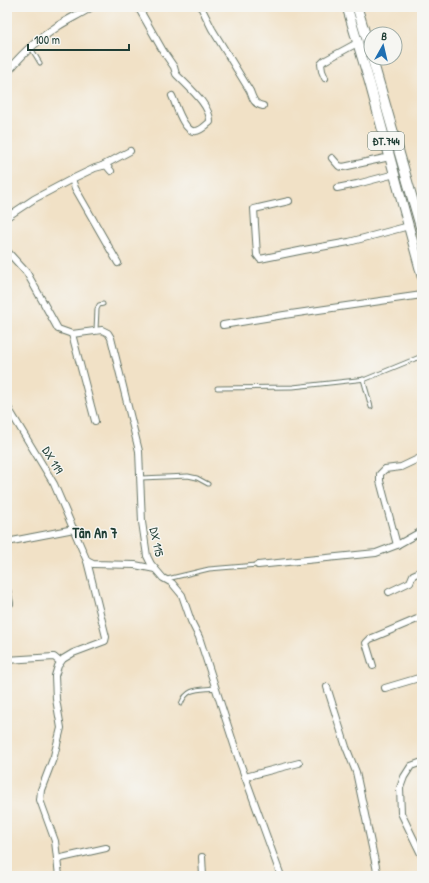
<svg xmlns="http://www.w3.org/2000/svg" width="429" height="883" font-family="'Patrick Hand',sans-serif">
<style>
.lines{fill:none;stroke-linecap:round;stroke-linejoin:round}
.service-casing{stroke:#687667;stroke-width:5}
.minor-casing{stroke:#687667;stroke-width:8}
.tertiary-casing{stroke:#687667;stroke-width:9}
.primary-casing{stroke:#687667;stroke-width:11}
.service{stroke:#fff;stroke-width:3}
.minor{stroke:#fff;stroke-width:6}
.tertiary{stroke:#fff;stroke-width:7}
.primary{stroke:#fff;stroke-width:9}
.labels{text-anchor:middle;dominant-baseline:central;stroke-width:3;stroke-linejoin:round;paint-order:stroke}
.shield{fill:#f6f6f2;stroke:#60746d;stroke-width:1}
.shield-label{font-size:11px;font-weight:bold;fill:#1f3d34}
.street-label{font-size:12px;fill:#1f3d34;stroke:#f6f6f2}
.quarter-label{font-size:14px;font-weight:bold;fill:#1f3d34;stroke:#f6f6f2}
</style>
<rect width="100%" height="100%" fill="#f6f6f2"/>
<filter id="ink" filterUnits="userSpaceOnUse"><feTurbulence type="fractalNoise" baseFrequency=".025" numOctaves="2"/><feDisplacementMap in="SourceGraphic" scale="8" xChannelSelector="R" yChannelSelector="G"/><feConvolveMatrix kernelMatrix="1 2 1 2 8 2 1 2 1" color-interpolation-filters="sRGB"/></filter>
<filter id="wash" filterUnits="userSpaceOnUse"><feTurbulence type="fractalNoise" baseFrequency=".012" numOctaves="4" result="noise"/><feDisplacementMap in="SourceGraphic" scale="16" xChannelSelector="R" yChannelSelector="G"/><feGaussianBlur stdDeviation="0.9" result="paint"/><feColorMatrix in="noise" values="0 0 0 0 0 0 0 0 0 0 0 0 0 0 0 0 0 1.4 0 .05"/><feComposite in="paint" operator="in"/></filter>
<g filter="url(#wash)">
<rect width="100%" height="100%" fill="#f1e1c6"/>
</g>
<g filter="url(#ink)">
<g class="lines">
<g class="service-casing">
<g id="service">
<polyline points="31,48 40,63"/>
<polyline points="7,120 8,120"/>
<polyline points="96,330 97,309 99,305 103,304"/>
<polyline points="363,379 371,407"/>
<polyline points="217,388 293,387 366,379 422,356"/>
<polyline points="141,478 188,476 197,478 208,484"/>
<polyline points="167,579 209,569 257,565"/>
<path d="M181,704C187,687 199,690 216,688"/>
</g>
</g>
<g class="minor-casing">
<g id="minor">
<path d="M138,7L163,51L174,67L176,74C187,86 211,105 210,122C206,125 201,131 196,131C184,134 176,104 172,96"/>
<path d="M201,7L212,29L250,91C253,99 254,104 263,106"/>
<polyline points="325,78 322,71 321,64 324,61 359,42"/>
<polyline points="332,158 339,166 343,167 390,157"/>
<polyline points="102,166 130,151"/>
<polyline points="72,179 75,188 118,263"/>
<polyline points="337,188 357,184 395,174"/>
<polyline points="289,201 254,209 257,255 260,259 304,250 349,242 409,226"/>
<polyline points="7,217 34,199 72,179 95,168 106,165 111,171"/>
<polyline points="7,251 27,273 58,329 72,334 102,330 108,333 111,338 139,451 142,522 147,556 151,564 163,578 172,583 182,595 191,621 199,637 239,760 281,876"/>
<polyline points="223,325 284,315 422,295"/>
<polyline points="72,334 95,421"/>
<polyline points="7,406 54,484 87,561 93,564 135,565 155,569"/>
<polyline points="7,542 74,529"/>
<polyline points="397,545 380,481 380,474 385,469 401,467 422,457"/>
<polyline points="258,565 376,553 397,545 422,531"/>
<polyline points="7,589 10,603"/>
<polyline points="389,592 410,582 413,575 422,571"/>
<polyline points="7,660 54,657 60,662"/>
<polyline points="373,666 366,643 370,639 422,617"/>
<polyline points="327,687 346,747 356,772 378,876"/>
<polyline points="385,688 422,677"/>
<polyline points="422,762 411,766 404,777 400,788 401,813 422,856"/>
<polyline points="245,777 299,763"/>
<polyline points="202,857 203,876"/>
<polyline points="57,859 106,848"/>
<polyline points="59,876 55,841 40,800 41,790 54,756 61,728 56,699 55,676 58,666 63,659 73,653 105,641 106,637 87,561"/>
</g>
</g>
<g class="tertiary-casing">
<path id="tertiary" d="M7,73C20,55 39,39 58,26C69,19 80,14 91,7"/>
</g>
<g class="primary-casing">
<g id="primary">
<polyline points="347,7 370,84 422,276"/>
<polyline points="357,7 371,53"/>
<polyline points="372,58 422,232"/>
</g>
</g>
<use href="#service" class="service"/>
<use href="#minor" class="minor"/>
<use href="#tertiary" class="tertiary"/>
<use href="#primary" class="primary"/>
</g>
</g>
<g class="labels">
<rect class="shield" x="368" y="132" width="36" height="18" rx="3"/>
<g class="shield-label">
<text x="386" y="141">ĐT.744</text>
</g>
<g class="street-label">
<text transform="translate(53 460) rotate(59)">DX 119</text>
<text transform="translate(157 542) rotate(78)">DX 115</text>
</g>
<g class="quarter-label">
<text x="95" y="532">Tân An 7</text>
</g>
</g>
<rect width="429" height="883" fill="none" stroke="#f6f6f2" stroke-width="24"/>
<g transform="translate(383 46) rotate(8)"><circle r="19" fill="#f6f6f2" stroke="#a0aca6"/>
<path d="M0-3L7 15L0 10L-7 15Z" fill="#1f6fb2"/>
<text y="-6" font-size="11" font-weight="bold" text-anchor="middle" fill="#1f3d34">B</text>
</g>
<path d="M28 44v6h101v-6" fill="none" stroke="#1f3d34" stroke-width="2"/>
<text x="34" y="44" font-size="12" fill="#1f3d34" stroke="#f6f6f2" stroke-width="3" paint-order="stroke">100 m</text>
</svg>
